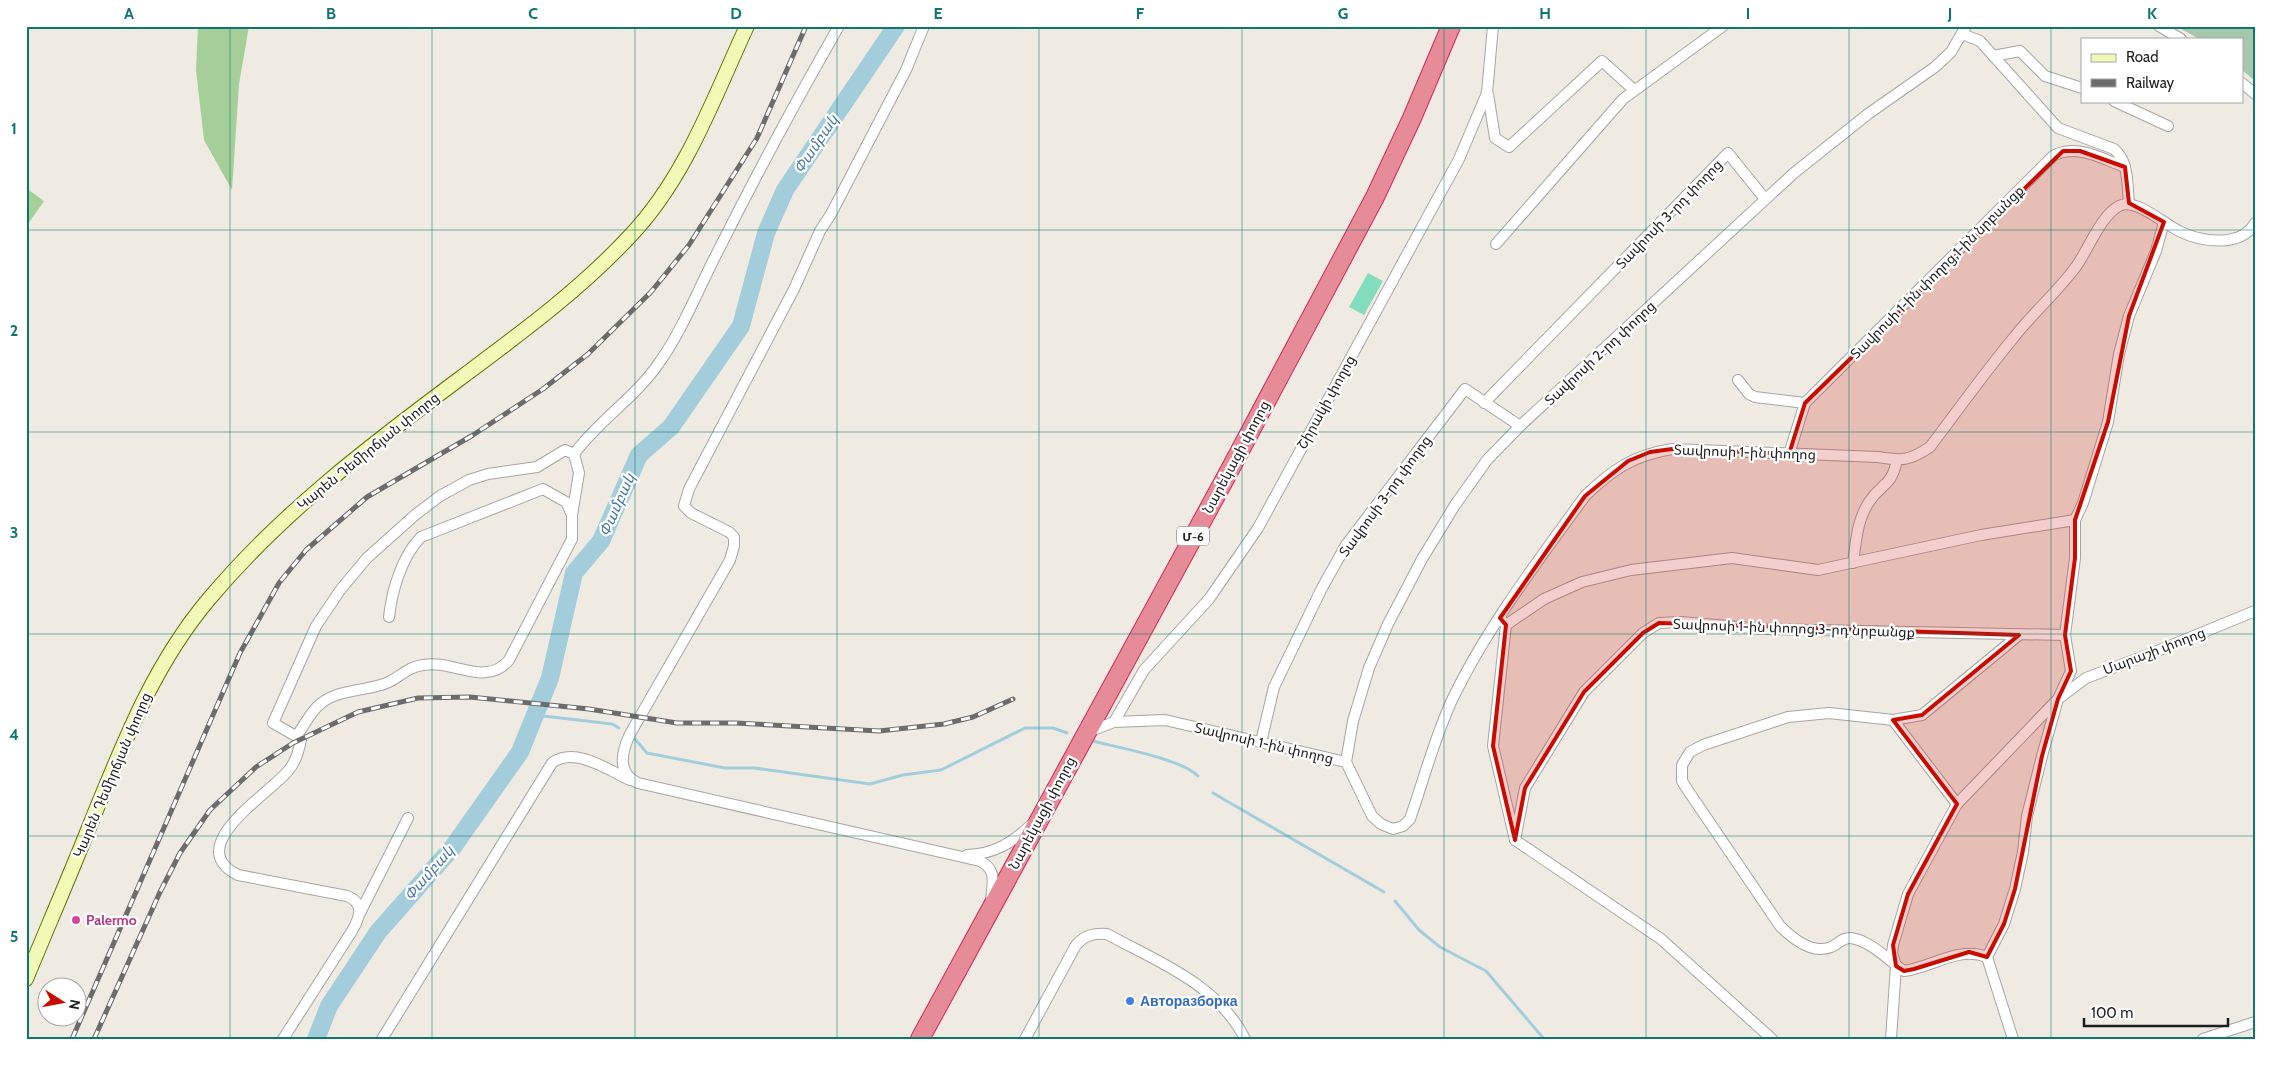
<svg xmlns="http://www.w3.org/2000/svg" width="2281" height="1065" font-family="Cabin,'Noto Sans Armenian',sans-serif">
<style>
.forest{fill:#a5ce99}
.cemetery{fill:#a5c7ac}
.pitch{fill:#82ddbe}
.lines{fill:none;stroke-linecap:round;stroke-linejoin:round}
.stream{stroke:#a4cddc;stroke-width:3}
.river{stroke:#a4cddc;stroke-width:18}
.street-casing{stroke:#a5a5a5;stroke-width:12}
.secondary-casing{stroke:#627306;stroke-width:16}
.highway-casing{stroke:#d7265a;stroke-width:20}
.street{stroke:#fff;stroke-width:10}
.secondary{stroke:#f2f9b7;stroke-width:14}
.highway{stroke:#e58c98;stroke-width:18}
.rail-casing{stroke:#6c6c6c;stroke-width:5}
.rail{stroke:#fff;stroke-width:3;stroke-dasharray:9;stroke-linecap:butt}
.marked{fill:#c90c02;fill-opacity:0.2;stroke:#c90c02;stroke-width:4;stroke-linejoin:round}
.grid{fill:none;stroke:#0f766e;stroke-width:1;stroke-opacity:0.55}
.hotel-dot{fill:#d1479c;stroke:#fff;stroke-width:2}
.shop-dot{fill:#3f7fe0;stroke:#fff;stroke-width:2}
.labels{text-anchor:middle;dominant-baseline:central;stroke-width:4.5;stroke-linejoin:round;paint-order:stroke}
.shield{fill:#fff;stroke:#626262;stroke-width:1}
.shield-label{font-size:12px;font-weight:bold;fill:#1e1e1e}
.street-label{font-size:14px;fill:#1e1e1e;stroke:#fff}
.hotel-label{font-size:14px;font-weight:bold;fill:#b23c85;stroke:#fff;text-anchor:start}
.shop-label{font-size:14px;font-weight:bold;fill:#366cbe;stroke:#fff;text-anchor:start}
.water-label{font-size:15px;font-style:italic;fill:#4b77ac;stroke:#fff}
.neatline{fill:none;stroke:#0f766e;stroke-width:2}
.grid-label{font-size:16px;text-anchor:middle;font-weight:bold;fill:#0f766e}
</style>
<rect width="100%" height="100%" fill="#efebe3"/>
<g class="forest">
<polygon points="198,26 249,26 239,84 232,190 204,140 196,70"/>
<polygon points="26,188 44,201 26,227"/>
</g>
<polygon class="cemetery" points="2176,26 2255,26 2255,81 2242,70 2242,39 2199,39"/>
<polygon class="pitch" points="1368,273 1383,281 1364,315 1349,307"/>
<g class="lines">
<g class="stream">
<polyline points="535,715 612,724 619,728"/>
<polyline points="635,739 647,753 725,768 754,768 870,784 903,775 941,770 1025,728 1053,728 1067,733"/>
<path d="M1089,740C1115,747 1182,759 1198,776"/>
<polyline points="1213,793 1384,892"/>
<polyline points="1395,901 1419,930 1440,947 1486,971 1544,1039"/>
</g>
<polyline class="river" points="316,1039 329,1006 378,932 453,847 520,752 550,678 574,573 601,541 639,455 671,427 741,326 766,233 785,190 896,26"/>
<g class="street-casing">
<g id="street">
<path d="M924,26L906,70L831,214L820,231L794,289L689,489L684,506L691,513L729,532L734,537V546L730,560L630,734C622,751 616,773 638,783L980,861C998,870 992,884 991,901"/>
<path d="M1966,26L1951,52L1935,67L1868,114L1794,173L1520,426L1487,460L1455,505L1422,559L1388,624L1369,668L1353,721L1346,762L1372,816L1381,824L1393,829L1403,826L1410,819C1424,779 1434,739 1452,700C1487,627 1538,561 1585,496C1613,469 1634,455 1672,449L1878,457C1902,461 1909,461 1930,447C1958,410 1985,372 2015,336C2034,312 2057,292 2075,268C2088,251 2100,216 2119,206C2135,197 2164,224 2179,231C2201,242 2241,248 2255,223"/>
<polyline points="2159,26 2181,39"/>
<path d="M1962,34L1980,41L2058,128L2114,149C2129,161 2127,185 2129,203"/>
<polyline points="1993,56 2020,51 2045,76 2082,88"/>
<polyline points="2242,83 2255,94"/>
<polyline points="1488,94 1495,138 1509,147 1602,61 1634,90"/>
<polyline points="2114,101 2168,126"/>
<polyline points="1496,244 1623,99 1723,26"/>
<polyline points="1738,380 1749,394 1755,397 1805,403"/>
<polyline points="1484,403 1728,153 1765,199"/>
<path d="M574,454C599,420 635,398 659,363C681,332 695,297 712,263C752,183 794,104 839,26"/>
<path d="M1789,454L1805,403L2053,156C2077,143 2102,159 2125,167"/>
<path d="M1853,563C1856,542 1857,520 1869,502C1882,482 1891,488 1897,460"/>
<polyline points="1500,618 1506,625 1493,746 1515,840 1525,788 1584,692 1643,633 1659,623 1681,622 1763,629 2065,635"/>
<polyline points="1506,625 1544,599 1582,582 1631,570 1732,558 1818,570 1981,535 2075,520"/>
<polyline points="1893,720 1957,804"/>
<polyline points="1114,722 1165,720 1346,762"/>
<polyline points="1088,732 1114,722 1144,670 1209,599 1258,528 1459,159 1487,93 1493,26"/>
<path d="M297,735C304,726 309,715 317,707C335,688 367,692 389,682C401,676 408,667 423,665C452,659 486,688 509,660L572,539V515L566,502L543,489L421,537C402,556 392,590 389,617"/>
<polyline points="1261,742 1274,687 1322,588 1346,545 1465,389 1520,426"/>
<polyline points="1515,840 1661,939 1772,1039"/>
<path d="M967,855C994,854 1012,843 1031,825"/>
<polyline points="360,913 408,818"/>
<path d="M1987,957C1958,946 1933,967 1904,971C1888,960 1871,941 1851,938C1842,937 1839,944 1831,947C1812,955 1792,938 1780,926L1689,792L1682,781V765L1690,752L1703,745L1788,717L1829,713L1893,720L1922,715L2019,635"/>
<path d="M283,1039L352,931C360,917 365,903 347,896L238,875C181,847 269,794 288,771C296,762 299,751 301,739L273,723L316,626L341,589L367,558L415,515L440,496L469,480L488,474L537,467L565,450L574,454L579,473L572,515"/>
<path d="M382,1039L552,763C575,746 608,770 630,780"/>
<path d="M1025,1039L1076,945C1085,935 1094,933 1107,934C1158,962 1218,984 1245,1039"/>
<polyline points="1891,1039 1896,966 1892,953 1893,945 1908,894 1957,804 2058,699 2086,678 2150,654 2255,611"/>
<polyline points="2013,1039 1987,957 2004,924 2015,889 2023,852 2027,816 2042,756 2058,699 2071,671 2065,635 2075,558 2075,520 2083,503 2108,422 2119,354 2129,316 2156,251 2164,222"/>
<polyline points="2203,1039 2255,1022"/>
</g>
</g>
<g class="secondary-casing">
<path id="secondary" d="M26,979C48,926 71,873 92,820C124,742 154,664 209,599C282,512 372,444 462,377C521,333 581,289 631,235C686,177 714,97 747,26"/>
</g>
<g class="highway-casing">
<polyline id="highway" points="920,1039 1226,477 1375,197 1412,118 1451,26"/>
</g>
<use href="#street" class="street"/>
<use href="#secondary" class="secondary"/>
<use href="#highway" class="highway"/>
<g class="rail-casing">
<g id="rail">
<polyline points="72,1039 240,653 279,583 306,550 367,497 473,435 543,389 588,354 651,292 689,245 757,138 806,26"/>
<polyline points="94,1039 160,892 180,853 210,810 256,767 293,743 358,712 418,698 470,697 589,709 677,723 736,723 879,731 944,724 973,717 1013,699"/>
</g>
</g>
<use href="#rail" class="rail"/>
</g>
<path class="marked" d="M2063,151H2080L2125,167L2129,203L2164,222L2129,316L2108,422L2075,520V558L2065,635L2071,671L2058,699L2042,756L2015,889L2004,924L1987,957L1969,952L1914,969L1904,971L1896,966L1893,945L1908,894L1957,804L1893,720L1922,715L2019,635L1659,623L1643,633L1584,692L1525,788L1515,840L1493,746L1506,625L1500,618L1585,496L1628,461L1650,452L1672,449L1789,454L1805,403Z"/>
<path class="grid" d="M230,26V1039M432,26V1039M635,26V1039M837,26V1039M1039,26V1039M1242,26V1039M1444,26V1039M1646,26V1039M1849,26V1039M2051,26V1039M26,230H2255M26,432H2255M26,634H2255M26,836H2255"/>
<circle class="hotel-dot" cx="76" cy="920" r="5"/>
<circle class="shop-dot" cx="1130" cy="1001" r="5"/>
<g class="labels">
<rect class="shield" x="1177" y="526.5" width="32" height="19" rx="4"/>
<g class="shield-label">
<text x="1193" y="536">Մ-6</text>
</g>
<g class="street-label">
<text transform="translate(1669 214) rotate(-46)">Տավրոսի 3-րդ փողոց</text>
<text transform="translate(1937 272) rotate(-45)">Տավրոսի 1-ին փողոց,1-ին նրբանցք</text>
<text transform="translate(1600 353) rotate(-43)">Տավրոսի 2-րդ փողոց</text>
<text transform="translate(1326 402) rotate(-61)">Շիրակի փողոց</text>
<text transform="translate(368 451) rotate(-39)">Կարեն Դեմիրճյան փողոց</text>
<text transform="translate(1745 452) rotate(2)">Տավրոսի 1-ին փողոց</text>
<text transform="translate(1236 457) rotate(-62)">Նարեկացի փողոց</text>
<text transform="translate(1385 496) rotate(-54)">Տավրոսի 3-րդ փողոց</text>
<text transform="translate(1794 628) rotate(2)">Տավրոսի 1-ին փողոց,3-րդ նրբանցք</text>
<text transform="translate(2154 651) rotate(-21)">Մարաշի փողոց</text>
<text transform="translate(1264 743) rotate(13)">Տավրոսի 1-ին փողոց</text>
<text transform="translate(112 775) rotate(-67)">Կարեն Դեմիրճյան փողոց</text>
<text transform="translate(1042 813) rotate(-62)">Նարեկացի փողոց</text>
</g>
<g class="hotel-label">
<text x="86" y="920">Palermo</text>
</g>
<g class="shop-label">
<text x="1140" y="1001">Авторазборка</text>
</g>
<g class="water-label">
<text transform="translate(816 144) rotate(-56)">Փամբակ</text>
<text transform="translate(617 505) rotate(-66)">Փամբակ</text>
<text transform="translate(429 873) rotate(-49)">Փամբակ</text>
</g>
</g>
<rect width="2281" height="1065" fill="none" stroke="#ffffff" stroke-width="55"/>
<rect x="2081" y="38" width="162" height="65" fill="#ffffff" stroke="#a5a5a5"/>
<rect x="2091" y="54" width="25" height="8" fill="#f2f9b7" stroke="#a5a5a5"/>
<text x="2126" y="62" font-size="15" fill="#1e1e1e">Road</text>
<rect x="2091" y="79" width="25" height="8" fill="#6c6c6c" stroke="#a5a5a5"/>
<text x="2126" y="88" font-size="15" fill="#1e1e1e">Railway</text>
<g transform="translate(62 1002) rotate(101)"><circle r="24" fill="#ffffff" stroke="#a5a5a5"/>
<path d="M0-4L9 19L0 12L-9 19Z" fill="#c90c02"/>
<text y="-8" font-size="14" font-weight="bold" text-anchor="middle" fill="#1e1e1e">N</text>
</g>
<path d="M2084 1018v8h144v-8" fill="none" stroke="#1e1e1e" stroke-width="2.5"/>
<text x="2091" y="1018" font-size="15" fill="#1e1e1e" stroke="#ffffff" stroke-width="4" paint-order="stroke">100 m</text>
<rect x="28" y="28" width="2226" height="1010" class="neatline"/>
<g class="grid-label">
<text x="129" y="19">A</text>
<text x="331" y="19">B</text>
<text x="533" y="19">C</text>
<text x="736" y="19">D</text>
<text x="938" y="19">E</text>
<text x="1140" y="19">F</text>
<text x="1343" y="19">G</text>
<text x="1545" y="19">H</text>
<text x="1748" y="19">I</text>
<text x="1950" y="19">J</text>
<text x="2152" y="19">K</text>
<text x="14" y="134">1</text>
<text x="14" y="336">2</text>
<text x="14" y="538">3</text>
<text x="14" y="740">4</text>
<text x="14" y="942">5</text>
</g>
</svg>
